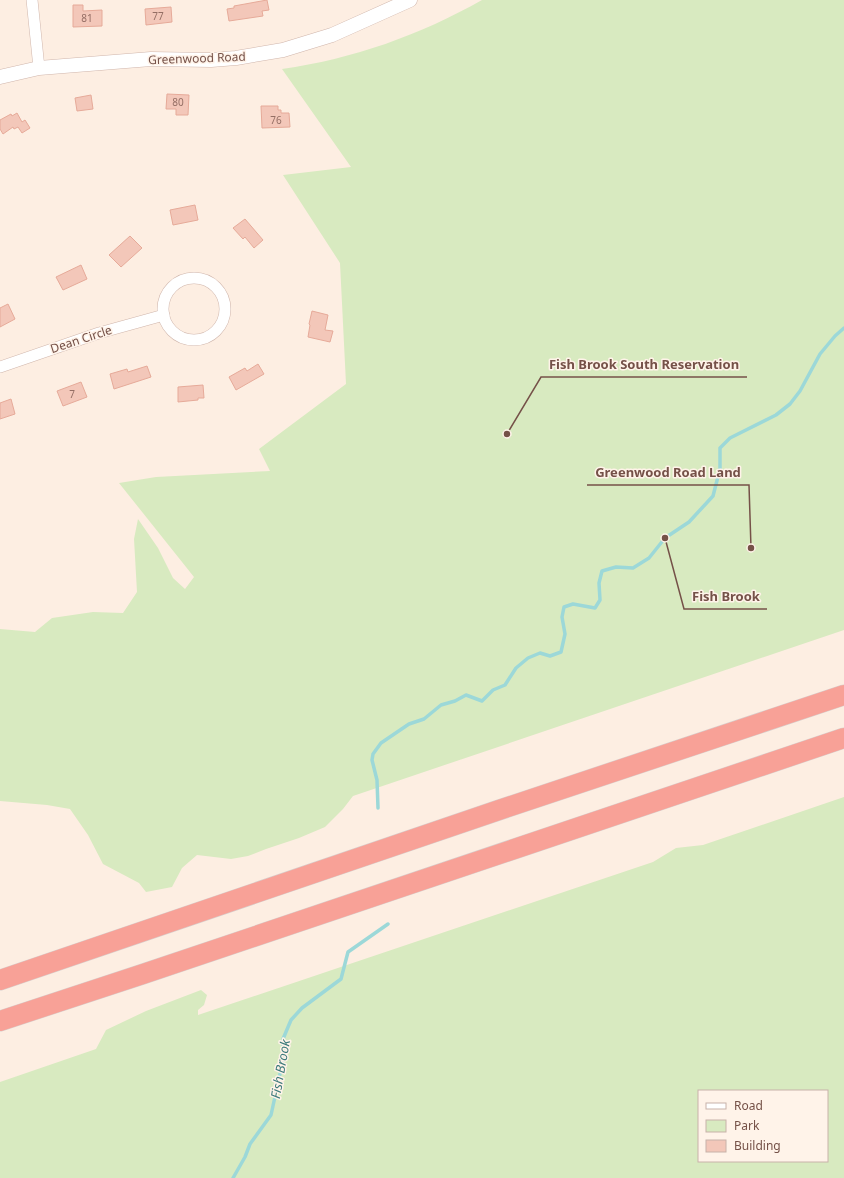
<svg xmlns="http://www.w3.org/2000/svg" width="844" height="1178" font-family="'Noto Sans',sans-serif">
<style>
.green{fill:#d8eac0;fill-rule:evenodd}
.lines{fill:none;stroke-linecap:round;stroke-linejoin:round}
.stream{stroke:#9cd8d8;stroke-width:3.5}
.building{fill:#f3c7b9;stroke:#e6aa99}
.minor-casing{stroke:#d0b6ac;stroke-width:12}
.tertiary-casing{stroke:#d0b6ac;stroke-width:15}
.motorway-casing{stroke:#d8cecc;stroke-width:21}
.minor{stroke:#fff;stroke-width:11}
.tertiary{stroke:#fff;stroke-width:14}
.motorway{stroke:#f8a197;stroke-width:20}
.labels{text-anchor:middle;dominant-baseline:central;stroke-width:3;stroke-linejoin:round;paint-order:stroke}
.number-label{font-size:10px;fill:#946e64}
.street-label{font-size:12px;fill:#755148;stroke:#fff3e9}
.water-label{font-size:13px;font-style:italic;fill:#3c7a7b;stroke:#fff3e9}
.leader{fill:none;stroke:#755148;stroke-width:1.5}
.callout-dot{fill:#755148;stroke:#fff3e9;stroke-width:1.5}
.callout-label{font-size:13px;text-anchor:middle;font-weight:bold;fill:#755148;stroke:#fff3e9;stroke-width:3;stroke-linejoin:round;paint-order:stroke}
</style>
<rect width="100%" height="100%" fill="#fdeee2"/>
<!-- green -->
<g class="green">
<path d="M482,0H844V630L353,796L343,809L325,827L299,838L266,849L248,856L231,859L197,855L182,868L172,887L146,892L139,883L103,864L88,835L70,809L47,805L0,801V629L35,632L52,618L93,612L123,613L137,592L134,539L138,519L158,548L173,578L185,589L194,577L119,483L156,477L270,471L259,449L346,384L340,263L283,175L351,167L282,69C353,59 420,35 482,0Z"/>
<path d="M844,797V1178H0V1082L96,1049L106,1030L146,1011L201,990L207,995L204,1005L198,1010V1015L653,862L676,848L703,845ZM699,1091H827V1161H699Z"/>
</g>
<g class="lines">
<!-- stream -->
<g class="stream">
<polyline points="378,808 377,780 372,760 373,754 381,743 409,724 424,719 441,705 455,701 466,695 482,701 493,690 505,685 516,668 528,658 540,653 550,656 561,652 565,634 562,617 564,607 573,604 595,608 600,600 599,583 602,571 616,567 633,568 649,558 665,538 689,522 713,496 720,469 720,448 730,438 776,415 790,404 800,391 820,354 835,336 844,328"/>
<polyline points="233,1178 245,1157 250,1144 271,1115 283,1060 283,1039 291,1020 302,1008 341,979 348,952 388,924"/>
</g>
</g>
<!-- building -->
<g class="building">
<polygon points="267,0 269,10 262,11 263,16 229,21 227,9 234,8 234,6"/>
<polygon points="73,5 83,5 83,11 102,10 102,26 73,27"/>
<polygon points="171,7 172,22 146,25 145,9"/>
<polygon points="167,94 189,95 188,115 176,115 176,109 166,109"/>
<polygon points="91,95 93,109 77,111 75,98"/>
<polygon points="261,106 278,106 278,110 281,110 281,113 289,113 290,127 262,128"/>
<polygon points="17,113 22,122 25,120 30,128 22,133 18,127 14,129 13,127 3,134 0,129 0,120 11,114 12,116"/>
<polygon points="195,205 198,220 173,225 170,210"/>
<polygon points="245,219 263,240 254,248 245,237 243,239 233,228"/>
<polygon points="130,236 142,248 121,267 109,255"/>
<polygon points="81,265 87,279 63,290 56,277"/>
<polygon points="8,304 15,319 0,327 0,308"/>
<polygon points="312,311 328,315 325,330 333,331 330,342 308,337 310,325 309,324"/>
<polygon points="258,364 264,374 236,390 229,377 245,368 247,371"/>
<polygon points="147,366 151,377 114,389 110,374 127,369 128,372"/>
<polygon points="81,382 87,397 63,406 57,391"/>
<polygon points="203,385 204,398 198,398 198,400 178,402 178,387"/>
<polygon points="11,399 15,414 0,419 0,403"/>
</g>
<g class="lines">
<defs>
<g id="minor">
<polyline points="32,0 39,68"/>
<circle cx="194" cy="309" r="31"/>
<polyline points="0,367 99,333 164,315"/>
</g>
<polyline id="tertiary" points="0,77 39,68 151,59 211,60 236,58 283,50 332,35 410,0"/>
<g id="motorway">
<polyline points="0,980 499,810 844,695"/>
<polyline points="0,1021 143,974 844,738"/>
</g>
</defs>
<!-- minor casing -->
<use href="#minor" class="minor-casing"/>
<!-- tertiary casing -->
<use href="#tertiary" class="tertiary-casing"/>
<!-- motorway casing -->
<use href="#motorway" class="motorway-casing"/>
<!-- minor -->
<use href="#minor" class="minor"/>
<!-- tertiary -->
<use href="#tertiary" class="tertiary"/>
<!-- motorway -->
<use href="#motorway" class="motorway"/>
</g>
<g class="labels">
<!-- number labels -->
<g class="number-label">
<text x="158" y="16">77</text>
<text x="87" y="18">81</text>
<text x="178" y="102">80</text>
<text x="276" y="120">76</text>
<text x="72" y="394">7</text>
</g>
<!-- street labels -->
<g class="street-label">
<text transform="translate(197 58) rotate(-2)">Greenwood Road</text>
<text transform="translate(81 339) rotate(-18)">Dean Circle</text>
</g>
<!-- water labels -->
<g class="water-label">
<text transform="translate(280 1069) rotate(-80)">Fish Brook</text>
</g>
</g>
<!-- callouts -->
<path class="leader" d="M507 434L541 377H747M751 548L749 485H587M665 538L684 609H767"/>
<g class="callout-dot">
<circle cx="507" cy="434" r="4"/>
<circle cx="751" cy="548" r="4"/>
<circle cx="665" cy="538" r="4"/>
</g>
<g class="callout-label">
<text x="644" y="369">Fish Brook South Reservation</text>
<text x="668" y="477">Greenwood Road Land</text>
<text x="726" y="601">Fish Brook</text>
</g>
<!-- legend -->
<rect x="698" y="1090" width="130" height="72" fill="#fff3e9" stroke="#c8b2a9"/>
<rect x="706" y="1103" width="20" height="6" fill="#ffffff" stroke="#c8b2a9"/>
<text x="734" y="1110" font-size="12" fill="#755148">Road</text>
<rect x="706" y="1120" width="20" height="12" fill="#d8eac0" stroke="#c8b2a9"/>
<text x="734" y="1130" font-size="12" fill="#755148">Park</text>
<rect x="706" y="1140" width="20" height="12" fill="#f3c7b9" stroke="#c8b2a9"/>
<text x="734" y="1150" font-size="12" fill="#755148">Building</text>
</svg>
